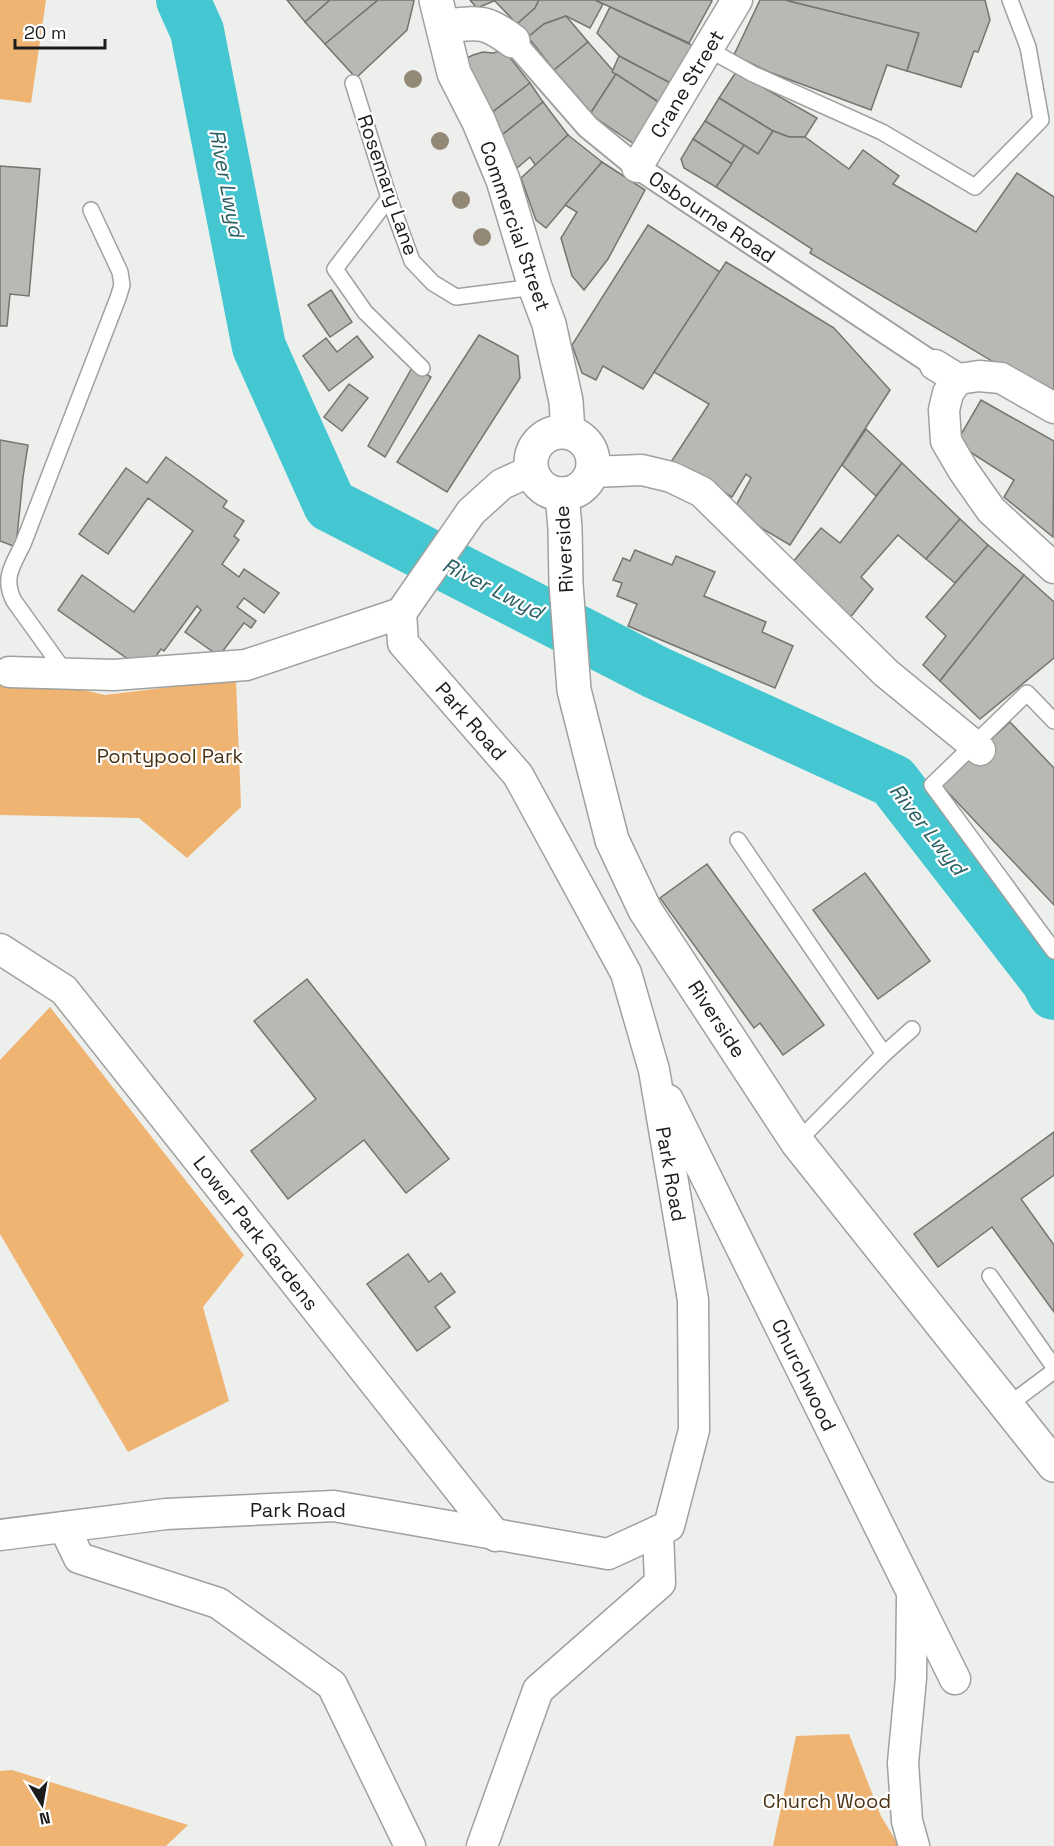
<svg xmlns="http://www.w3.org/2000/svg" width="1054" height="1846" font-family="'Space Grotesk',sans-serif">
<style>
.green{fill:#efb472}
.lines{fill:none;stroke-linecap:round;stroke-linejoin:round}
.river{stroke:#45c7d2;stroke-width:54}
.building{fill:#b8b8b4;stroke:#747471;stroke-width:1.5}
.service-casing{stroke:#9fa19e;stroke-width:18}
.pedestrian-casing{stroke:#9fa19e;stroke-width:26}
.minor-casing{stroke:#9fa19e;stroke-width:33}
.tertiary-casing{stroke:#9fa19e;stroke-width:36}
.service{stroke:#fff;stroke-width:15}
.pedestrian{stroke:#fff;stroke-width:22}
.minor{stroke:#fff;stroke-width:30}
.tertiary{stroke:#fff;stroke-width:33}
.tree{fill:#948876}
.labels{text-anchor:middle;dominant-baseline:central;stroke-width:4.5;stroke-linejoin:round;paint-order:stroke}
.street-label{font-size:20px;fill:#1b1c1b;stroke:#fff}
.park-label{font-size:20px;fill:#4c3315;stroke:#fff}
.water-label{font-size:21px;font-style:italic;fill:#2a5f64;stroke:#fff}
</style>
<rect width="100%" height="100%" fill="#edefec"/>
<!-- green -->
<g class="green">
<polygon points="0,0 46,0 31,103 0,99"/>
<polygon points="0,670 105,695 236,679 241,807 187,858 139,818 0,815"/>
<polygon points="50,1007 244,1255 203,1307 229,1401 128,1452 0,1234 0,1060"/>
<polygon points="849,1734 881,1816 899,1846 773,1846 796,1736"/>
<polygon points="12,1770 188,1825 166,1846 0,1846 0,1771"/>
</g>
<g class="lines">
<!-- river -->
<polyline class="river" points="183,0 197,31 259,347 330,505 655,672 893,781 1048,981 1054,993"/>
</g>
<!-- building -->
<g class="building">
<polygon points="287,0 330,0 305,22"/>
<polygon points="330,0 378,0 325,44 305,22"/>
<polygon points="378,0 413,0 414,1 407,30 356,78 325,44"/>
<polygon points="470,0 494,0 494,1 477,8"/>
<polygon points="494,0 539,0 535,8 517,24"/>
<polygon points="539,0 595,0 603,4 590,28 566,16 544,24 528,37 517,24 535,8"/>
<polygon points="595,0 710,0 712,1 689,43"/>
<polygon points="760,0 785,0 919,33 907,71 887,65 871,110 769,72 734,55"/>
<polygon points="785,0 985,0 990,20 978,52 974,51 961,87 907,71 919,33"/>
<polygon points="610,7 698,48 676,86 619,56 597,33"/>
<polygon points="566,16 588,42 554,70 528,37 544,24"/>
<polygon points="588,42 616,74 590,114 554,70"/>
<polygon points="504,50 530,83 485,118 464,66 467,58 473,55 483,52 493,53"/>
<polygon points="619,56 676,86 663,105 612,72"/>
<polygon points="736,72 817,118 805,137 789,137 773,131 719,98"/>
<polygon points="616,74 663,105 637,146 590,114"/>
<polygon points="530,83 543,102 502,135 485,118"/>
<polygon points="719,98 773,131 758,154 705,121"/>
<polygon points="543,102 568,135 536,166 530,157 517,168 502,135"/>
<polygon points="705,121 744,145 732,164 693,139"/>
<polygon points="773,131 789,137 805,137 849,169 863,150 899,176 893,184 976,232 1017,173 1054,197 1054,391 1036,382 1034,386 810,253 812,249 716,187 744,145 758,154"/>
<polygon points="568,135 602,162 546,228 536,220 521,178"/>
<polygon points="693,139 732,164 716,187 684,168 681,159"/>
<polygon points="602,162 645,190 608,259 584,290 572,276 561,238 577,212 565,205"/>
<polygon points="0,166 40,169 29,296 10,294 7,326 0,326"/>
<polygon points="648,225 720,272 643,389 603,366 596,380 582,373 572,345"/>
<polygon points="726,262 834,328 890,390 790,545 733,511 751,478 746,474 732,497 671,462 709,404 654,372"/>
<polygon points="331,290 352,322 330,337 308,305"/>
<polygon points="479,335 518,356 520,378 447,492 397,462"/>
<polygon points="357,336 373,357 329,391 303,356 326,338 337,352"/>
<polygon points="413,366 431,377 385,457 368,446"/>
<polygon points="349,384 368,398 342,431 324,417"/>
<polygon points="981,400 1054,441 1053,537 1004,497 1014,480 956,443"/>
<polygon points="866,429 902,463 876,496 842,465"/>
<polygon points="0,440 28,445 23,477 16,547 0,541"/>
<polygon points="166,457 227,501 223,507 244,521 234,536 239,540 222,564 239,577 244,569 279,593 264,613 244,598 237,607 256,621 251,628 244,623 219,656 185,632 201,610 197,606 164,651 161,649 145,671 58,610 82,575 134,612 193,531 148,498 108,554 79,534 126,468 147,483"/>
<polygon points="902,463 960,519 926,559 898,535 861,577 873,589 845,624 788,568 821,528 840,543"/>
<polygon points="960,519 988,545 955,583 926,559"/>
<polygon points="988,545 1024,575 940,681 923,665 946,636 926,617"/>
<polygon points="635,550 672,565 676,556 715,572 704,596 766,622 762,632 793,646 775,688 628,626 637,604 617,596 622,583 613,580 623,558 630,561"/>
<polygon points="1024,575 1054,602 1054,658 980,719 940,681"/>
<polygon points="1010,722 1054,768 1054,905 941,785"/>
<polygon points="707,864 824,1025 783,1055 760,1023 754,1028 660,898"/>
<polygon points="865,873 930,961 878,999 813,910"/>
<polygon points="307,979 449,1159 406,1193 364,1140 288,1199 251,1151 316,1099 254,1021"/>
<polygon points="1054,1132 1054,1175 1021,1199 1054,1245 1054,1312 992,1227 938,1267 914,1234"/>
<polygon points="408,1254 429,1282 441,1273 455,1292 435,1307 450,1327 417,1351 367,1284"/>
</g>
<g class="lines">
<defs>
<g id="service">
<polyline points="708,49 753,74 882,132 975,187 1041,120 1028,47 1010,0"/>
<polyline points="353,83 389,198 412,261 433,283 456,297 535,287"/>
<polyline points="389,198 335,269 365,312 422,368"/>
<path d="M65,672L14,601C2,578 13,565 23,544L118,298L122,285L120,272L91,210"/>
<polyline points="1054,721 1027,693 932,785 1054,951"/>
<polyline points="738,840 884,1054"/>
<polyline points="797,1142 884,1054 912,1029"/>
<polyline points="990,1276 1054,1367"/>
<polyline points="1007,1406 1054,1371"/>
</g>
<polyline id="pedestrian" points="513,41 588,127 637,167 935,365"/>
<g id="minor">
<polyline points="637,167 737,0"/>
<polyline points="935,365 958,379 979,376 1001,378 1054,408"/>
<polyline points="958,379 948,393 944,410 946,441 963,470 991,510 1054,568"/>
<polyline points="592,472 642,470 671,477 702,492 886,673 980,750"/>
<polyline points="401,613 471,512 502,484 531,471"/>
<polyline points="9,672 114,675 246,665 401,613"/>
<polyline points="0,949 64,990 496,1536"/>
<polyline points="668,1100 955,1679"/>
<polyline points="64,1527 79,1558 218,1603 332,1685 410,1846"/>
<polyline points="0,1535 166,1514 334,1506 608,1554 669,1526 694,1430 693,1300 654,1070 626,973 518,775 403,643 401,613"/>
<polyline points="912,1599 911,1678 903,1763 907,1821 914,1846"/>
<polyline points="482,1846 538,1690 660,1583 658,1531"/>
</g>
<g id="tertiary">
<polyline points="436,0 454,73 479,122 503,180 535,287 549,324 566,401 568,432"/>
<path d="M444,26C479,23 483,19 513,41"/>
<circle cx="562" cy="463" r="31"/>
<polyline points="562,494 565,528 566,584 574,690 612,840 645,910 797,1142 1054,1465"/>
</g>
</defs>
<!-- service casing -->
<use href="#service" class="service-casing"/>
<!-- pedestrian casing -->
<use href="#pedestrian" class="pedestrian-casing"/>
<!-- minor casing -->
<use href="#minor" class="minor-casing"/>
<!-- tertiary casing -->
<use href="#tertiary" class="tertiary-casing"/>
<!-- service -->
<use href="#service" class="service"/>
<!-- pedestrian -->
<use href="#pedestrian" class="pedestrian"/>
<!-- minor -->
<use href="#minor" class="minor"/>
<!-- tertiary -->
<use href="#tertiary" class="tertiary"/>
</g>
<!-- trees -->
<g class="tree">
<circle cx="413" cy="79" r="9"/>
<circle cx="440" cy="141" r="9"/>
<circle cx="461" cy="200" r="9"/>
<circle cx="482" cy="237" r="9"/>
</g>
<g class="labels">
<!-- street labels -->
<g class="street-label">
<text transform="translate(687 84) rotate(-59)">Crane Street</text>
<text transform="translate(388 185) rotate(71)">Rosemary Lane</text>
<text transform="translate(712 217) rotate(34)">Osbourne Road</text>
<text transform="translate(515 226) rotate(71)">Commercial Street</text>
<text transform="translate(564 549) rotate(-93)">Riverside</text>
<text transform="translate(471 721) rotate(49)">Park Road</text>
<text transform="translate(717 1019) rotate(57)">Riverside</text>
<text transform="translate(671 1174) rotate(80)">Park Road</text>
<text transform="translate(256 1233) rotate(52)">Lower Park Gardens</text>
<text transform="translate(804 1375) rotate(64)">Churchwood</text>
<text x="298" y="1510">Park Road</text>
</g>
<!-- park labels -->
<g class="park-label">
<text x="170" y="756">Pontypool Park</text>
<text x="827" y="1801">Church Wood</text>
</g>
<!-- water labels -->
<g class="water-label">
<text transform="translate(227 183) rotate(79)">River Lwyd</text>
<text transform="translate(493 588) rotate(27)">River Lwyd</text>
<text transform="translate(928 829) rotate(52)">River Lwyd</text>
</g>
</g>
<!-- north arrow -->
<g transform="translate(42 1804) rotate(169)" stroke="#ffffff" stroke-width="4.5" paint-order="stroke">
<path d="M0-4.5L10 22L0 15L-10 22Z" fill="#1b1c1b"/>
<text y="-9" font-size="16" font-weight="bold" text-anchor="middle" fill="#1b1c1b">N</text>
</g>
<!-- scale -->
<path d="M15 39v9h90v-9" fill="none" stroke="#1b1c1b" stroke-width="3"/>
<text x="24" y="39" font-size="18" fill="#1b1c1b" stroke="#ffffff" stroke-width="4.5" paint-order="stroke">20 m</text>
</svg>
